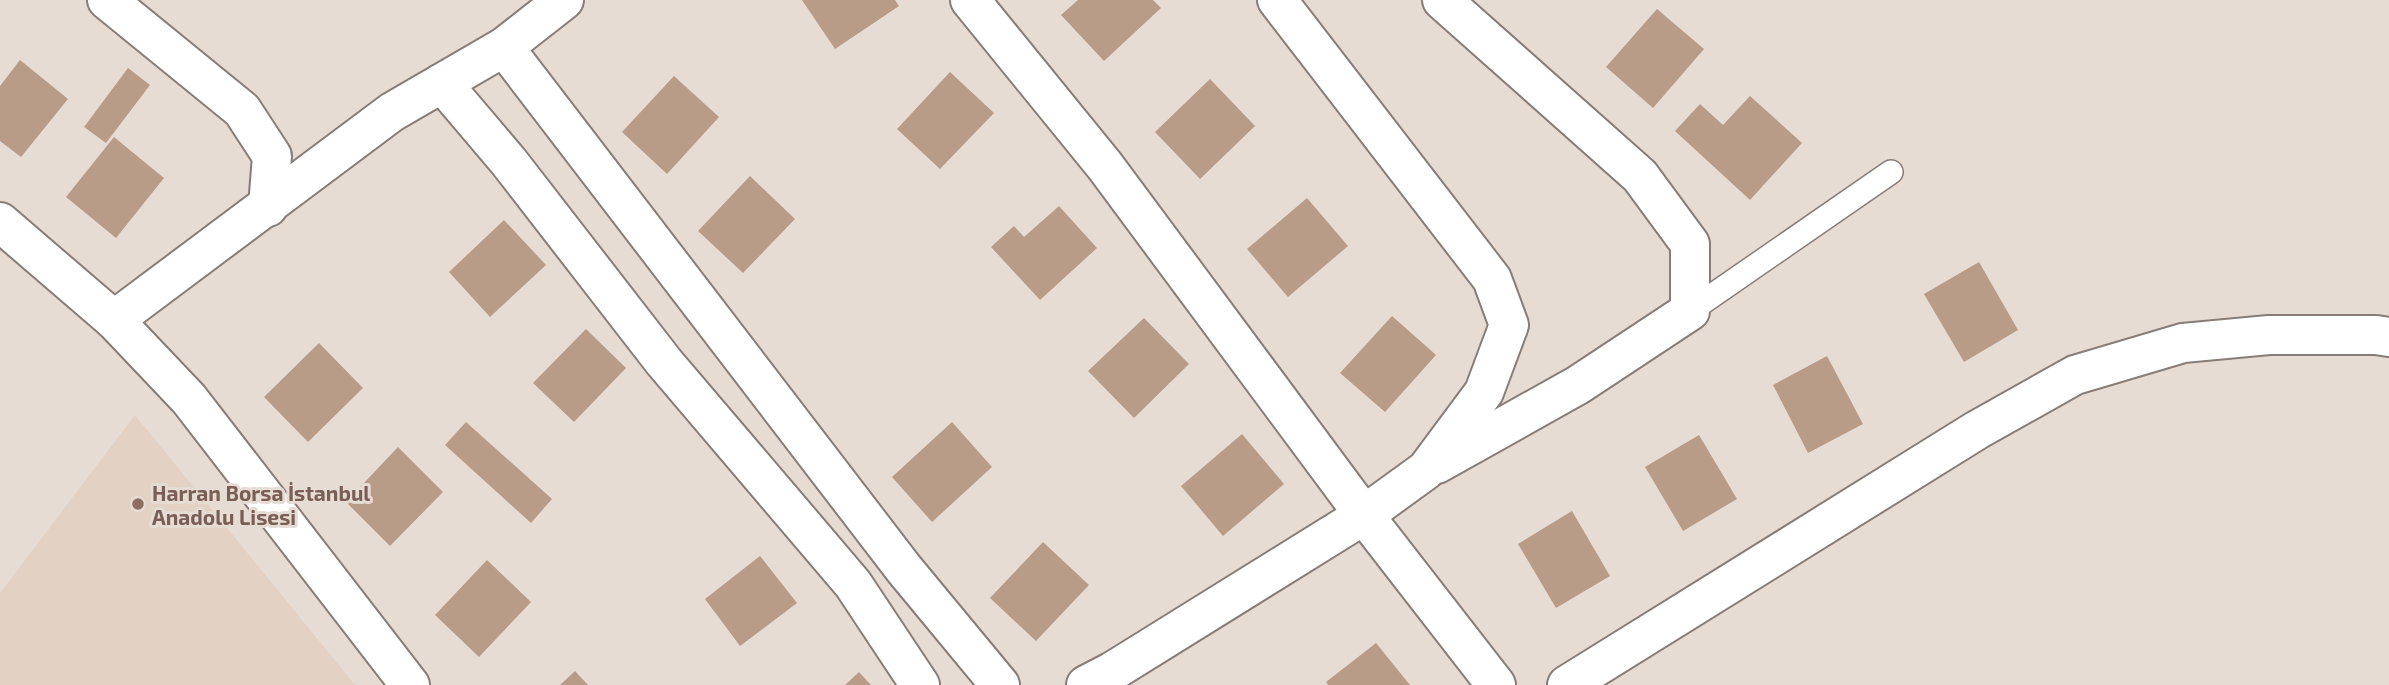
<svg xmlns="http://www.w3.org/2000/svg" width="2389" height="685" font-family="'Exo 2',sans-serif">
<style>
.built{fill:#e3d1c4}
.building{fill:#b89c88}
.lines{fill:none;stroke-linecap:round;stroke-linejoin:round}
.lane-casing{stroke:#877d76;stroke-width:26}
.street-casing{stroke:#877d76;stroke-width:42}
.lane{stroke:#fff;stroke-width:23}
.street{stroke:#fff;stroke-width:38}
.education-dot{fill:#8d6e63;stroke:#e7dcd4;stroke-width:2.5}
.labels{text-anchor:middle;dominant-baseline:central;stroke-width:6;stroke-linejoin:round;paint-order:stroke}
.education-label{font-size:21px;font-weight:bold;fill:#785e54;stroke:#e7dcd4;text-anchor:start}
</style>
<rect width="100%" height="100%" fill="#e7dcd4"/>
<!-- built -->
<polygon class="built" points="135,415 355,685 0,685 0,593"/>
<!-- building -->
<g class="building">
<polygon points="802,0 895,0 899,6 835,49"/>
<polygon points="1078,0 1153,0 1161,8 1104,61 1061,15"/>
<polygon points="1657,9 1704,49 1653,108 1606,67"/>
<polygon points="20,60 68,99 21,157 0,141 0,86"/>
<polygon points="128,68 150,85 106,143 84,127"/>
<polygon points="950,72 994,113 940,169 897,129"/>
<polygon points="674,76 719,117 667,174 622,132"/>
<polygon points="1210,79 1255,126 1200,179 1155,132"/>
<polygon points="1750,96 1802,143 1750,200 1675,131 1700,104 1723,125"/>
<polygon points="114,137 164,178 116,238 66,197"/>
<polygon points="750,176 795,219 743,273 698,231"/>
<polygon points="1307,198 1348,246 1288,297 1247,249"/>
<polygon points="1059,206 1097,248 1040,300 991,247 1014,226 1024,237"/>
<polygon points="504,220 546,265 490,317 449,272"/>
<polygon points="1979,262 2018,330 1964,362 1924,294"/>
<polygon points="1392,316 1436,355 1385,412 1340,373"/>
<polygon points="1144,318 1189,364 1134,418 1088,371"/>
<polygon points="586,329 626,368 574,422 533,383"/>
<polygon points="319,343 363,388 308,442 264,397"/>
<polygon points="1827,356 1863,424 1808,453 1773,385"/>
<polygon points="466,422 552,499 531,523 445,445"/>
<polygon points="952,422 992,467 932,522 892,477"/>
<polygon points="1242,434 1284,484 1223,536 1181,486"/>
<polygon points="1699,435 1737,499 1683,531 1645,467"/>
<polygon points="398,447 443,492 390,546 346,502"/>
<polygon points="1572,511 1610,576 1556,608 1518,544"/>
<polygon points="1043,542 1089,585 1036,641 990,598"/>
<polygon points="760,556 797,603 740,646 705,599"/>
<polygon points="487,560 531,602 479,657 435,615"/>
<polygon points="1376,643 1410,685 1328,685 1326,682"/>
<polygon points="575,671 588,685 560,685"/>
<polygon points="859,672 871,685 845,685"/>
</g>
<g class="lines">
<defs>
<polyline id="lane" points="1690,311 1891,172"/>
<g id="street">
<polyline points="107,0 242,110 272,156 268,207"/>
<polyline points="970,0 1105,166 1364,515 1496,685"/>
<polyline points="504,47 904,569 1000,685"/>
<polyline points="442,83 504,47 564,0"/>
<polyline points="0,222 114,320 189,399 410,685"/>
<polyline points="114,320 392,112 442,83 509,162 664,362 853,584 920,685"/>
<polyline points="1437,464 1578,385 1690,311 1690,244 1640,176 1442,0"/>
<polyline points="1086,685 1113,671 1364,515 1426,470 1484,392 1509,325 1492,279 1277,0"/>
<polyline points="1567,685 1977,430 2075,375 2183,343 2269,335 2376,335 2389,337"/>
</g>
</defs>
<!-- lane casing -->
<use href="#lane" class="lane-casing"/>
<!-- street casing -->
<use href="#street" class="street-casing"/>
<!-- lane -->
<use href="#lane" class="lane"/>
<!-- street -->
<use href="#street" class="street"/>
</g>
<!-- markers -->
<circle class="education-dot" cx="138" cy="504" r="7"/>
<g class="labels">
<!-- education labels -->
<g class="education-label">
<text x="152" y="492">Harran Borsa İstanbul<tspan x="152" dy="24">Anadolu Lisesi</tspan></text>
</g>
</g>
</svg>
